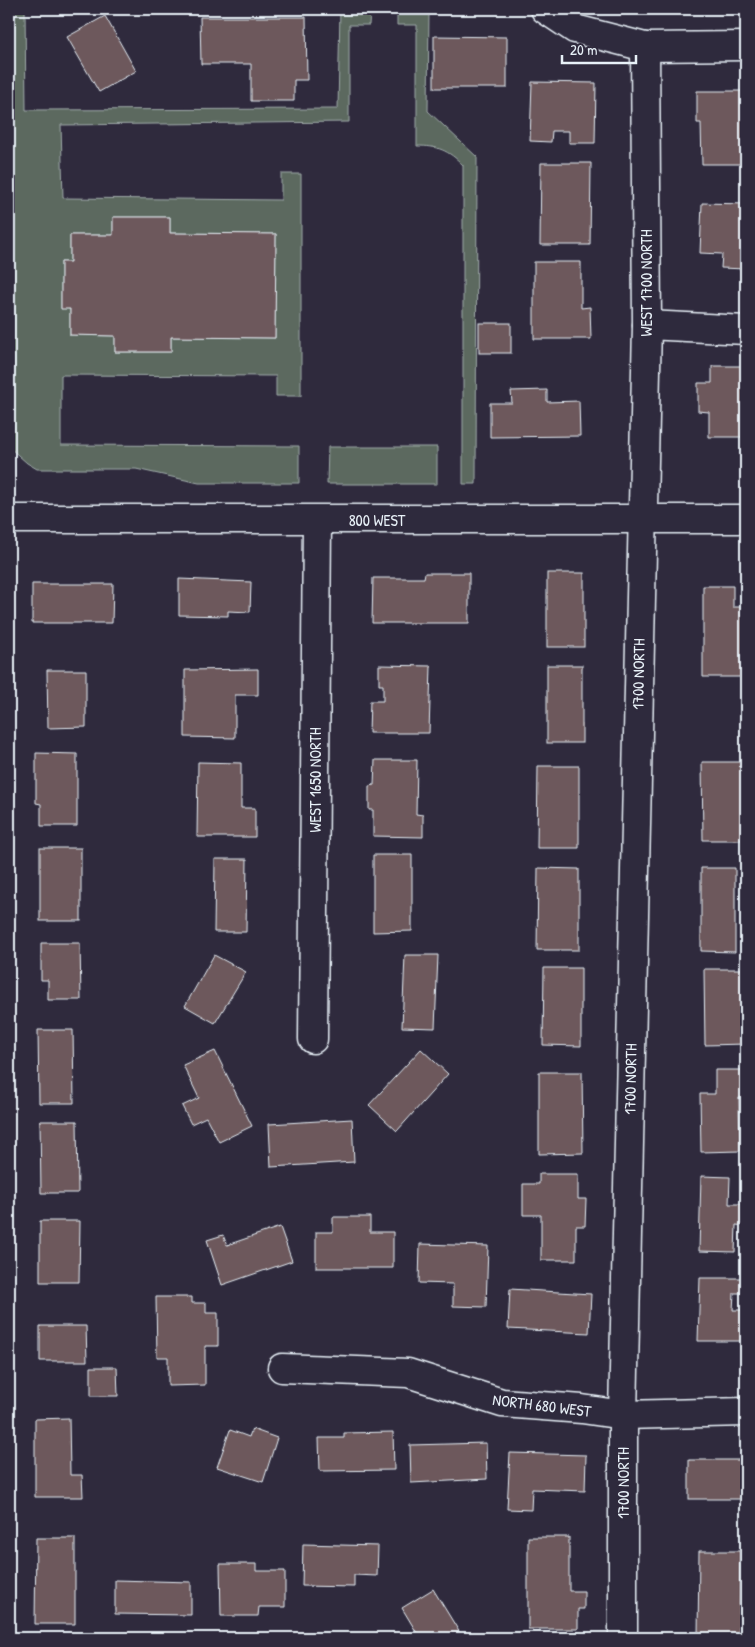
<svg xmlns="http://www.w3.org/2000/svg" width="755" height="1647" font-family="'Patrick Hand',sans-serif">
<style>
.green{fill:#5b695f;stroke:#a2adac;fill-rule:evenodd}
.building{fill:#6d585b;stroke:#e8f1f8}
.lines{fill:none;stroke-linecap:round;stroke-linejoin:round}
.minor-casing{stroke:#e8f1f8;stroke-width:31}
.tertiary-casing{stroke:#e8f1f8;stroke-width:31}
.minor{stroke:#2f2a3d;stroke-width:28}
.tertiary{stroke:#2f2a3d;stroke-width:28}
.labels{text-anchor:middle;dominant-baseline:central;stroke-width:4.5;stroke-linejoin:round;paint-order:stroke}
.street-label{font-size:16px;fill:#e8f1f8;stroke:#2f2a3d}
</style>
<rect width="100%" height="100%" fill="#2f2a3d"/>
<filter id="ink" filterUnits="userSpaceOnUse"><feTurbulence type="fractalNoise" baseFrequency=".02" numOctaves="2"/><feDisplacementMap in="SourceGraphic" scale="10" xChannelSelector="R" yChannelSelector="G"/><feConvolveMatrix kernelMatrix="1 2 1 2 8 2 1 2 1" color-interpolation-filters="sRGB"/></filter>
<g filter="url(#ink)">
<!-- green -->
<g class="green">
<path d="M12,9H25L26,110L338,109L340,9H370L369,25H349V122L61,125L63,198L281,200V174H301V396H276V376L61,375V445L299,446V483H199L136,469H37L27,463L10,448ZM113,217H170V233L276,234L275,338L171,337V352H115V336L70,335V309L61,308V262H70V235H113Z"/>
<path d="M397,9H429L428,111L477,157L476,484H463V165C448,150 438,146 417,146V25H397Z"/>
<polygon points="328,447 437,447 437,484 327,484"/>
</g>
<!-- building -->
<g class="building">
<polygon points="105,16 136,71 99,92 67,37"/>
<polygon points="200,17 306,17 307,80 294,80 294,101 251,101 251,64 201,64"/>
<polygon points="434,36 507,37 507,88 434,88"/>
<polygon points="532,82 596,83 595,143 569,143 569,131 552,131 551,142 530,141"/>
<polygon points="697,91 746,91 746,164 702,164 701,123 697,123"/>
<polygon points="541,163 591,163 590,245 540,245"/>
<polygon points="702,203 746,204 746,269 721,268 722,254 700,253"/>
<polygon points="113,217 170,217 170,233 276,234 275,338 171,337 171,352 115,352 115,336 70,335 70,309 61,309 61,262 70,262 70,235 113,235"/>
<polygon points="534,262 581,262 581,308 590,307 591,339 534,339"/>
<rect x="479" y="323" width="32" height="30"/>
<polygon points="712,366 746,366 746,437 709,437 709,412 698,411 698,383 712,383"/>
<polygon points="547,390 547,402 579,401 580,436 490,437 490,403 512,403 511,391"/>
<polygon points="425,573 469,573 469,623 372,623 373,578 424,578"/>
<rect x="547" y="573" width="37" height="74"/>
<polygon points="179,579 251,582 250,612 228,611 228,616 179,615"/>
<polygon points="32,584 113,584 112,623 32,623"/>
<polygon points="703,586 733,586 733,607 746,607 746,631 744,631 744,677 703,677"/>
<polygon points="379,665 431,666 429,733 369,733 370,701 383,701 383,685 379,685"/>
<rect x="547" y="665" width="35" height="78"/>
<polygon points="258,669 258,695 235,695 235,738 185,737 185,670"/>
<polygon points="47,670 86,670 86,727 48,728"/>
<polygon points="36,753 77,754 77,826 41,826 41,804 36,803"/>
<polygon points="375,760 417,760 416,814 423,815 423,837 373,836 373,810 369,810 369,786 374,785"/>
<polygon points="198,762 241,763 241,808 255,808 255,837 197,837"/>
<polygon points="702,762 744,762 746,840 703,840"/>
<polygon points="538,766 579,766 579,848 537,848"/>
<rect x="40" y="848" width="41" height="73"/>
<polygon points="373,855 412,855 412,931 373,932"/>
<polygon points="215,859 247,859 246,932 214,932"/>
<polygon points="538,868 579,869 579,950 537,950"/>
<polygon points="701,868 735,868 735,952 701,951"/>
<polygon points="41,943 80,943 81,1000 48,1000 48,980 41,980"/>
<polygon points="214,955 246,972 215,1023 185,1006"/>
<polygon points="405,955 438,955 435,1028 402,1027"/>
<polygon points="544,968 581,968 581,1046 543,1045"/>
<polygon points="704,969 746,969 746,1044 705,1045"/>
<polygon points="38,1030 73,1030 74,1103 39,1103"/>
<polygon points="421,1049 448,1074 397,1131 369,1105"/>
<polygon points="215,1051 252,1126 219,1142 206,1117 191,1124 182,1106 199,1098 183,1065"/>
<polygon points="715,1070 746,1070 746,1098 739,1098 740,1151 701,1152 700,1094 715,1094"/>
<polygon points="539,1072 582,1072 583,1153 539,1154"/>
<polygon points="352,1119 354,1162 271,1167 269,1124"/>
<polygon points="40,1121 77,1121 78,1193 41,1193"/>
<polygon points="539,1174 578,1174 578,1199 586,1199 585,1226 576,1226 576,1260 541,1260 541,1215 523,1215 523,1184 539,1184"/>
<polygon points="701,1176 730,1177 729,1204 746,1204 746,1226 736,1225 735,1252 699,1251"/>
<polygon points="333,1217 370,1217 370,1232 393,1232 393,1268 316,1268 316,1232 333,1232"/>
<polygon points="40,1221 80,1221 79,1282 40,1282"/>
<polygon points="280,1227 292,1261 222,1285 207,1240 223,1235 227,1245"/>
<polygon points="420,1244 488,1246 486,1307 453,1306 453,1284 419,1283"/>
<polygon points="700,1278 746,1278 746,1293 734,1293 733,1310 746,1310 746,1341 698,1341"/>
<polygon points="510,1289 591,1294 589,1333 508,1329"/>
<polygon points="156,1297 192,1297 192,1303 206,1303 206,1313 218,1313 218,1346 205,1346 205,1385 168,1386 168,1357 157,1357"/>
<polygon points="40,1326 86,1326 87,1361 40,1361"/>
<polygon points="91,1367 117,1367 118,1396 91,1396"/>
<polygon points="69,1418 70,1475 82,1475 83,1497 35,1497 35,1419"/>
<polygon points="252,1429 277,1438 263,1482 217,1467 230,1430 249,1437"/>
<polygon points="393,1432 394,1470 320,1471 319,1438 344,1438 344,1433"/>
<polygon points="486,1443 487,1479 411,1483 410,1445"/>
<polygon points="510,1453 586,1455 585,1491 532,1489 531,1510 507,1509"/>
<rect x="689" y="1460" width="57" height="39"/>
<polygon points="528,1537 569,1537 569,1591 584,1591 584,1609 578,1609 578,1629 528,1629"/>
<polygon points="36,1538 75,1538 75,1624 35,1624"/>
<polygon points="303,1544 378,1546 377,1576 354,1575 354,1587 302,1586"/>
<polygon points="699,1551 740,1551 739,1638 698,1638"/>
<polygon points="220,1564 256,1564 256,1571 285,1571 285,1607 259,1607 258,1616 221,1616"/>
<polygon points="115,1580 191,1582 191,1615 115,1614"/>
<polygon points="433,1589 463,1638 420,1638 402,1608"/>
</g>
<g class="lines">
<defs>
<g id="minor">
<polyline points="545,9 575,29 645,47 746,46"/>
<polyline points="647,325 746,330"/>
<polyline points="313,1039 317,520"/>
<polyline points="282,1368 408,1373 502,1403 582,1409 623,1415 746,1412"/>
<polyline points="623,1638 623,1415 647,325 645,47"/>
</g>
<polyline id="tertiary" points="9,519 746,519"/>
</defs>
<!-- minor casing -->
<use href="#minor" class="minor-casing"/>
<!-- tertiary casing -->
<use href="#tertiary" class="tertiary-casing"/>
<!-- minor -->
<use href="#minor" class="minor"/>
<!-- tertiary -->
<use href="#tertiary" class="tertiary"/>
</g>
</g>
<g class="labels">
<!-- street labels -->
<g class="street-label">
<text transform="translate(646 283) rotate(-90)">WEST 1700 NORTH</text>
<text x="377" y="520">800 WEST</text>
<text transform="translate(638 674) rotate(-89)">1700 NORTH</text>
<text transform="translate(315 780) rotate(-90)">WEST 1650 NORTH</text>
<text transform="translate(630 1079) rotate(-89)">1700 NORTH</text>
<text transform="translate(542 1405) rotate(7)">NORTH 680 WEST</text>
<text transform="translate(623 1483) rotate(-90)">1700 NORTH</text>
</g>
</g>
<!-- margin -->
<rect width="755" height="1647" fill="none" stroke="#2f2a3d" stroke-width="30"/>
<rect x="15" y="15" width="725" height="1617" fill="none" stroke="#e8f1f8" stroke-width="2" filter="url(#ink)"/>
<!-- scale -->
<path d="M562 55v8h74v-8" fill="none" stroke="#e8f1f8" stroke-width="2.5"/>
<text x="570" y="55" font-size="15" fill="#e8f1f8" stroke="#2f2a3d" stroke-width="4" paint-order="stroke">20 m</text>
</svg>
